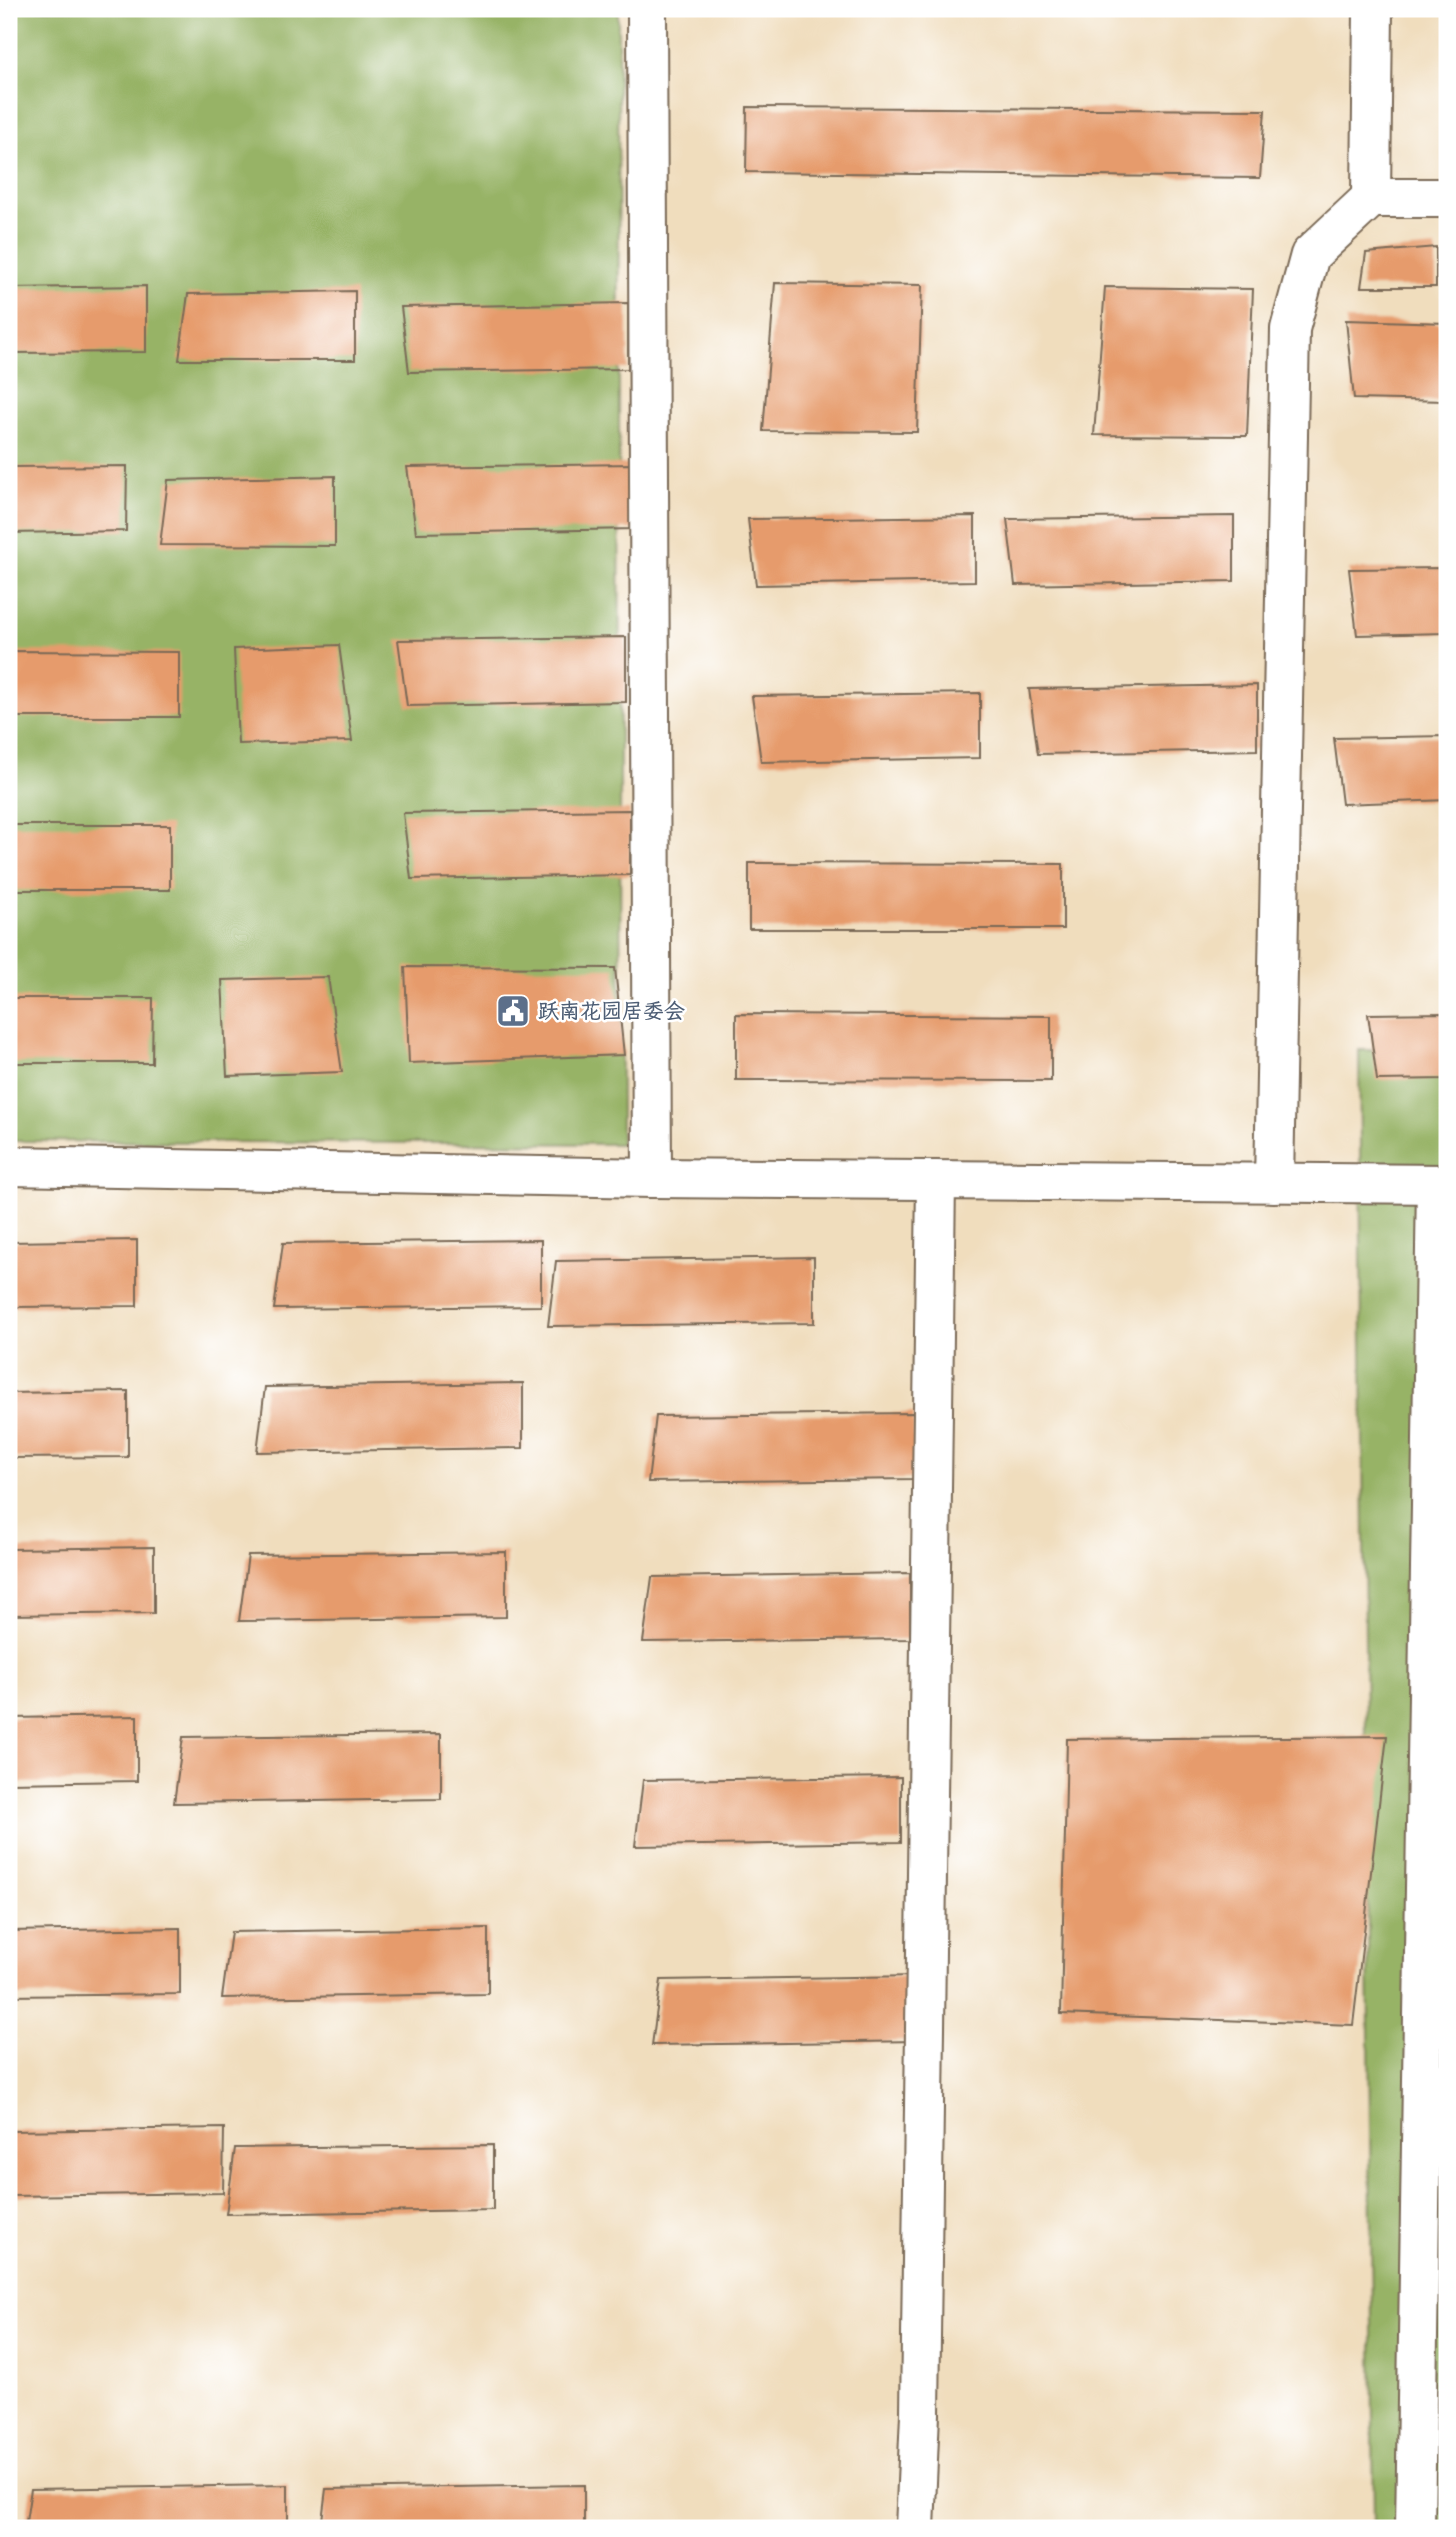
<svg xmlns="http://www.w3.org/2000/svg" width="1456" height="2537" font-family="'Shantell Sans','LXGW WenKai TC',sans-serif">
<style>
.forest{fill:#97b366;stroke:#696e42;stroke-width:2}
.building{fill:#e69b6c}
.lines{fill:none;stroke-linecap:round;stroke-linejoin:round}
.minor-casing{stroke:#7a6956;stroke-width:42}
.minor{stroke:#fff;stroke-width:38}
.labels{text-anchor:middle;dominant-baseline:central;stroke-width:5;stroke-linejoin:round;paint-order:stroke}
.service-label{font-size:21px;font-weight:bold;fill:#4e5e75;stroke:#fff;text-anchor:start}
</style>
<rect width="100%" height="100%" fill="#fff"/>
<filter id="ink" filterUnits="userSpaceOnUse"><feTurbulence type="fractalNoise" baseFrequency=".0143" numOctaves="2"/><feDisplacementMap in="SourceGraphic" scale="14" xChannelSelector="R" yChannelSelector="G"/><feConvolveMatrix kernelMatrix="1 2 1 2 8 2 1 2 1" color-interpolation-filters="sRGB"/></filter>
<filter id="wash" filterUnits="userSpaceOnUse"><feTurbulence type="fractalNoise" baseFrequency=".00686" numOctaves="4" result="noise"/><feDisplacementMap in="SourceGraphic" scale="28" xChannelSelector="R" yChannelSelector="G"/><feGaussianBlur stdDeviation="1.57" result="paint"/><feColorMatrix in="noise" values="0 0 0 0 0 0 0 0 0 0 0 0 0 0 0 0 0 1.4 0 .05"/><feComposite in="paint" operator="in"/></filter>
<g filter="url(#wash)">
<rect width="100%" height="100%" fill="#f0ddbd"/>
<!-- forest -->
<g class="forest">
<polygon points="9,9 618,9 621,1144 9,1141"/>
<polygon points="1359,1050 1447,1051 1447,2528 1374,2528"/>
</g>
<g id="blocks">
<!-- building -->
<g class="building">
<polygon points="747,107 1265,110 1260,178 746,172"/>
<polygon points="1436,247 1436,287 1361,287 1366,253"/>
<polygon points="775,283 922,285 917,432 763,431"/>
<polygon points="146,286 146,352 9,353 9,288"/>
<polygon points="1105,287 1253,289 1247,436 1094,435"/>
<polygon points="355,291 355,360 179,360 188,294"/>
<polygon points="628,303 628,369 409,372 401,307"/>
<polygon points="1346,320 1447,323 1447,401 1354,399"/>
<polygon points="635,464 635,529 416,533 407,467"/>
<polygon points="127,466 126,531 9,533 9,467"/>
<polygon points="335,476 335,546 160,545 168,480"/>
<polygon points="975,516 975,581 756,585 748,519"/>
<polygon points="1234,516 1234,581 1015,585 1007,519"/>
<polygon points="1447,568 1447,633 1357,635 1349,569"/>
<polygon points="626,637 626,702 407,706 398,640"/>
<polygon points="339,645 352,741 238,744 234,649"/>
<polygon points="9,651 179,652 179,717 9,717"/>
<polygon points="1257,685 1257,750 1038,754 1029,689"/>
<polygon points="980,693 980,758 761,762 752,696"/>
<polygon points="1447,736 1447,800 1342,804 1334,738"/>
<polygon points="630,810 630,875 411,879 403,813"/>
<rect x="9" y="825" width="161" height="65"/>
<polygon points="749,863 1063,864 1063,929 749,929"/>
<polygon points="405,967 615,968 624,1055 409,1063"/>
<polygon points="328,977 342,1072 227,1076 222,980"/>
<polygon points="9,998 153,998 152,1063 9,1063"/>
<polygon points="1447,1013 1447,1079 1377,1080 1368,1014"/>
<polygon points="736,1014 1051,1016 1051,1081 736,1080"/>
<polygon points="137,1240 137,1306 9,1307 9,1242"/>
<polygon points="541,1240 541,1306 274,1309 283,1243"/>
<polygon points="814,1257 814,1323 548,1326 556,1261"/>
<polygon points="523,1383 523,1448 257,1452 265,1387"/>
<polygon points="128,1391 128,1457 9,1458 9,1393"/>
<polygon points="914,1413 914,1479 648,1482 656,1416"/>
<polygon points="154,1547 154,1613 9,1615 9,1549"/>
<polygon points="506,1552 506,1617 239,1621 248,1555"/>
<polygon points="910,1573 910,1639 643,1642 652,1577"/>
<polygon points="137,1716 137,1781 9,1783 9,1718"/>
<polygon points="441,1734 441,1799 174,1803 183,1737"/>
<polygon points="1387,1736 1353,2025 1061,2014 1067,1739"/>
<polygon points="901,1777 901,1842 635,1846 643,1780"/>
<polygon points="180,1928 180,1994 9,1996 9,1931"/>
<polygon points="488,1928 488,1994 222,1998 231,1932"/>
<polygon points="919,1976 919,2041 652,2045 661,1980"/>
<polygon points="224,2128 223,2193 9,2196 9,2131"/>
<polygon points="493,2145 493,2210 226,2214 235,2148"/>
<polygon points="288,2485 288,2528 25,2528 31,2489"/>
<polygon points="584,2485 584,2528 321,2528 326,2489"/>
</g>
</g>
</g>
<g filter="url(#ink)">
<use href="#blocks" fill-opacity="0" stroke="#7a6956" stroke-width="2"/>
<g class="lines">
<defs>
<g id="minor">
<polyline points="647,9 652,1178"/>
<polyline points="1373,9 1371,198 1447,198"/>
<polyline points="9,1166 652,1178 1447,1184"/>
<polyline points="1274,1183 1290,329 1310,255 1371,198"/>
<polyline points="915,2528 920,2414 936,1180"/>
<polyline points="1415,2528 1436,1184"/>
</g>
</defs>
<!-- minor casing -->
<use href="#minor" class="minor-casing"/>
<!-- minor -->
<use href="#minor" class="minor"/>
</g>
</g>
<!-- icons -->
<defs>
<symbol id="civic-square" viewBox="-11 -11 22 22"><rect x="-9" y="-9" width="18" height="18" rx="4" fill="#5c6f8a" stroke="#fff"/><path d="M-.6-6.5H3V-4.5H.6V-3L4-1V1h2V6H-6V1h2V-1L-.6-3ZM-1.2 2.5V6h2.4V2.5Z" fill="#fff"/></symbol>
</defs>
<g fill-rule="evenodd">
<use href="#civic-square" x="494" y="992" width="38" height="38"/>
</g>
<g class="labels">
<!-- service labels -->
<g class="service-label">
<text x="538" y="1011">跃南花园居委会</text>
</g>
</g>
<!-- margin -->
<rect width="1456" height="2537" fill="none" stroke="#fff" stroke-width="35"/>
</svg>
